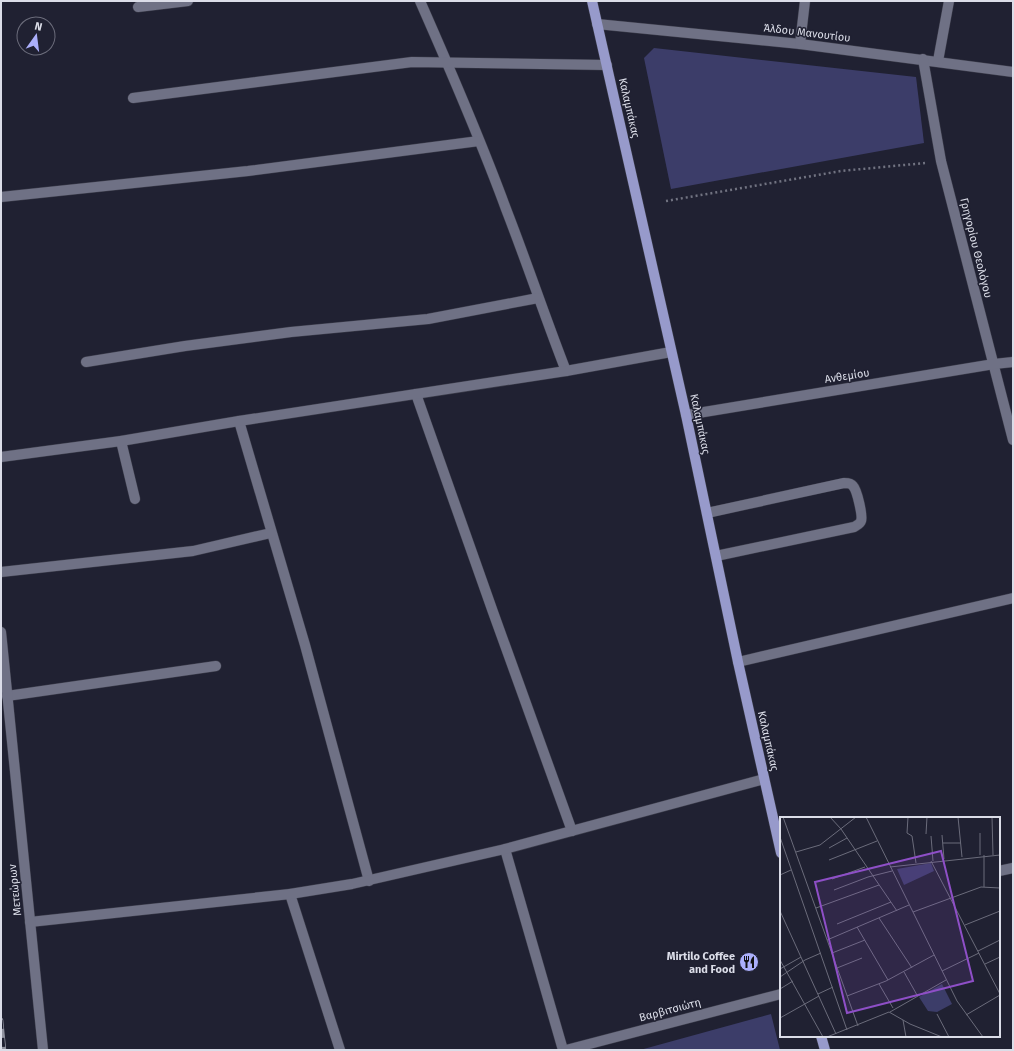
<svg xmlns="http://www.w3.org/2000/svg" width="1014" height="1051" font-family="'Fira Sans',sans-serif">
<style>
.green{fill:#3c3d69}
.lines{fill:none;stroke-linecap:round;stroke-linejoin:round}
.service-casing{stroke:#3c3d4b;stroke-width:11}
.minor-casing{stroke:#3c3d4b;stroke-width:11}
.tertiary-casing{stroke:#3c3d4b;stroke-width:11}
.primary-casing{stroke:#3c3d4b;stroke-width:11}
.path{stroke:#717381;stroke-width:2.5;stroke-dasharray:2 3;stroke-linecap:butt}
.service{stroke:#6f7185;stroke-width:10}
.minor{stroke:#6f7185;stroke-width:10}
.tertiary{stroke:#6f7185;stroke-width:10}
.primary{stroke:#979acb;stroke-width:10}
.rail-casing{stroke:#9193a0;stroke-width:4.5}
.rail{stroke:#202132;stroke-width:3;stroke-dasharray:9;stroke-linecap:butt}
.labels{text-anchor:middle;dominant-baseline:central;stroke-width:3;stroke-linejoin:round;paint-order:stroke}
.street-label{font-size:11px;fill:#dbdde8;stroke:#202132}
.poi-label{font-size:11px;font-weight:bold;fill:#dbdde8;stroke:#202132;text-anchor:end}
.inset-road{fill:none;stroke:#6b6c7b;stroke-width:1}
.view{fill:#8e4fc7;fill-opacity:0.15;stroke:#8e4fc7;stroke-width:2}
.inset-edge{fill:none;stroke:#dbdde8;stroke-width:2}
</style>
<rect width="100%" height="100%" fill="#202132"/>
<!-- green -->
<g class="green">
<polygon points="654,48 916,77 924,143 671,189 644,58"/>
<polygon points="771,1014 780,1050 640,1050"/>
</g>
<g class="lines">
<defs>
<g id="service">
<path d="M707,513L844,483C847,483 851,483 853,486C857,490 863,516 861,521C860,524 857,525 854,527L716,556"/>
<polyline points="738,662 1013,598"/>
</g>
<g id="minor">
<path d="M420,1C450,69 480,138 506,209C527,263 545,317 566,371"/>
<polyline points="138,7 188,1"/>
<polyline points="597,24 800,44 1013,72"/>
<polyline points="800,44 805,1"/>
<polyline points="923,59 941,161 1013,440"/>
<polyline points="938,61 949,1"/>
<polyline points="133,98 412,62 607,65"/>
<polyline points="1,197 248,171 479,141"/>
<polyline points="86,362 185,346 291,332 428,319 538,298"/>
<polyline points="416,394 493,612 572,831"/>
<polyline points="686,415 994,364 1013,362"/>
<polyline points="239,421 305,645 369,881"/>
<polyline points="121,441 135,499"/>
<polyline points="1,457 121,441 239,421 566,371 671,352"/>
<polyline points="1,572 193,551 271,533"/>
<polyline points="7,696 216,666"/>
<polyline points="505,849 563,1050"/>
<polyline points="999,871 1013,868"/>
<polyline points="290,894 340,1050"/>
<polyline points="30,922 290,894 352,884 505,849 764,779"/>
<polyline points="566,1050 781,994"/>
</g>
<polyline id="tertiary" points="1,632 43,1050"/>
<g id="primary">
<polyline points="592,1 686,415 738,662 781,853"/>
<polyline points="821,1036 825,1050"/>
</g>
</defs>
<!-- service casing -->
<use href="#service" class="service-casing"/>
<!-- minor casing -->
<use href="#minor" class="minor-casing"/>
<!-- tertiary casing -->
<use href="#tertiary" class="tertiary-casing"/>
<!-- primary casing -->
<use href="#primary" class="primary-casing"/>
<!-- path -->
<polyline class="path" points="666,201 841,171 925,163"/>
<!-- service -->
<use href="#service" class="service"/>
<!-- minor -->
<use href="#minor" class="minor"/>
<!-- tertiary -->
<use href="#tertiary" class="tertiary"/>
<!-- primary -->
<use href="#primary" class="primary"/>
<defs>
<polyline id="rail" points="1,1020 4,1050"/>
</defs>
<!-- rail casing -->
<use href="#rail" class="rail-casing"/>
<!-- rail -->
<use href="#rail" class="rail"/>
</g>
<!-- icons -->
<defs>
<symbol id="restaurant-disc" viewBox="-11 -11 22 22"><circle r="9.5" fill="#abaffb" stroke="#202132"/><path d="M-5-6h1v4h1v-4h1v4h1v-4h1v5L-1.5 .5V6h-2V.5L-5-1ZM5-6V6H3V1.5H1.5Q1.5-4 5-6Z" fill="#111"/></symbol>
</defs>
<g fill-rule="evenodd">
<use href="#restaurant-disc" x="738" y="951" width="22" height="22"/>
</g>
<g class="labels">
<!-- street labels -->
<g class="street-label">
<text transform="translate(807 33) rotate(7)">Άλδου Μανουτίου</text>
<text transform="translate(629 108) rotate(77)">Καλαμπάκας</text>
<text transform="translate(976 248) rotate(76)">Γρηγορίου Θεολόγου</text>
<text transform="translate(847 376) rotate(-9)">Ανθεμίου</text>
<text transform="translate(700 424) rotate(78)">Καλαμπάκας</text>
<text transform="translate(768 741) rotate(77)">Καλαμπάκας</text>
<text transform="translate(15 890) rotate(-96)">Μετεώρων</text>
<text transform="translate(670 1010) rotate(-15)">Βαρβιτσιώτη</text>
</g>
<!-- poi labels -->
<g class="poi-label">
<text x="735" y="956">Mirtilo Coffee<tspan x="735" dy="13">and Food</tspan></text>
</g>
</g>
<!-- overview -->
<g transform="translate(780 817)">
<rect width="220" height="220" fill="#202132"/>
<path d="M151,46L154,54L124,68L117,52ZM162,167L172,187L157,195L148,194L139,180Z" fill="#3c3d69"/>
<path class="inset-road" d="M3,0L78,209M50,0L61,12L117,94M86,0L177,184L203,220M128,0L127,16L132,19L136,46M178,0L182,40M212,0L213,38M200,16V38M146,17L147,0M162,18L164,42M151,19L153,44M0,20L67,213M163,26H181M49,31L67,21M16,35L40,28L76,0M49,43L97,24M151,44L220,177M110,50L220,38M0,58L11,53M52,62L85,50M204,70V38M54,73L88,60L112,54M36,91L99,68M0,94L56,217M133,95L201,70L220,71M99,101L132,151M57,107L111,85M185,108L220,94M77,110L108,163M47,123L129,88M198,134L220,123M52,136L85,123M0,143L43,220M205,147L220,140M57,151L82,141M0,152L21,140M162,154L199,136M124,155L137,178M0,160L25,143L41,136M99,167L113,191M0,172L13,164M38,177L53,170M67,179L106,164L154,138M110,195L166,163M157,197L169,220M186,198L220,178M0,201L39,179M123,203L126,220M47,220L109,195L130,207L162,220"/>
<path class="view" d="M161,34L193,164L67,196L35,65Z"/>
<rect width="220" height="220" class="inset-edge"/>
</g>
<!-- border -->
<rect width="1014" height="1051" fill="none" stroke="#dbdde8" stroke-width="4"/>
<!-- north arrow -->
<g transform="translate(36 36) rotate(14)"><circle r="19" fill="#202132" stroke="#6b6c7b"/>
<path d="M0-3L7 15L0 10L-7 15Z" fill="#abaffb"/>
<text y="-6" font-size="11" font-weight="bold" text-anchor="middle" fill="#dbdde8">N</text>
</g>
</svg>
